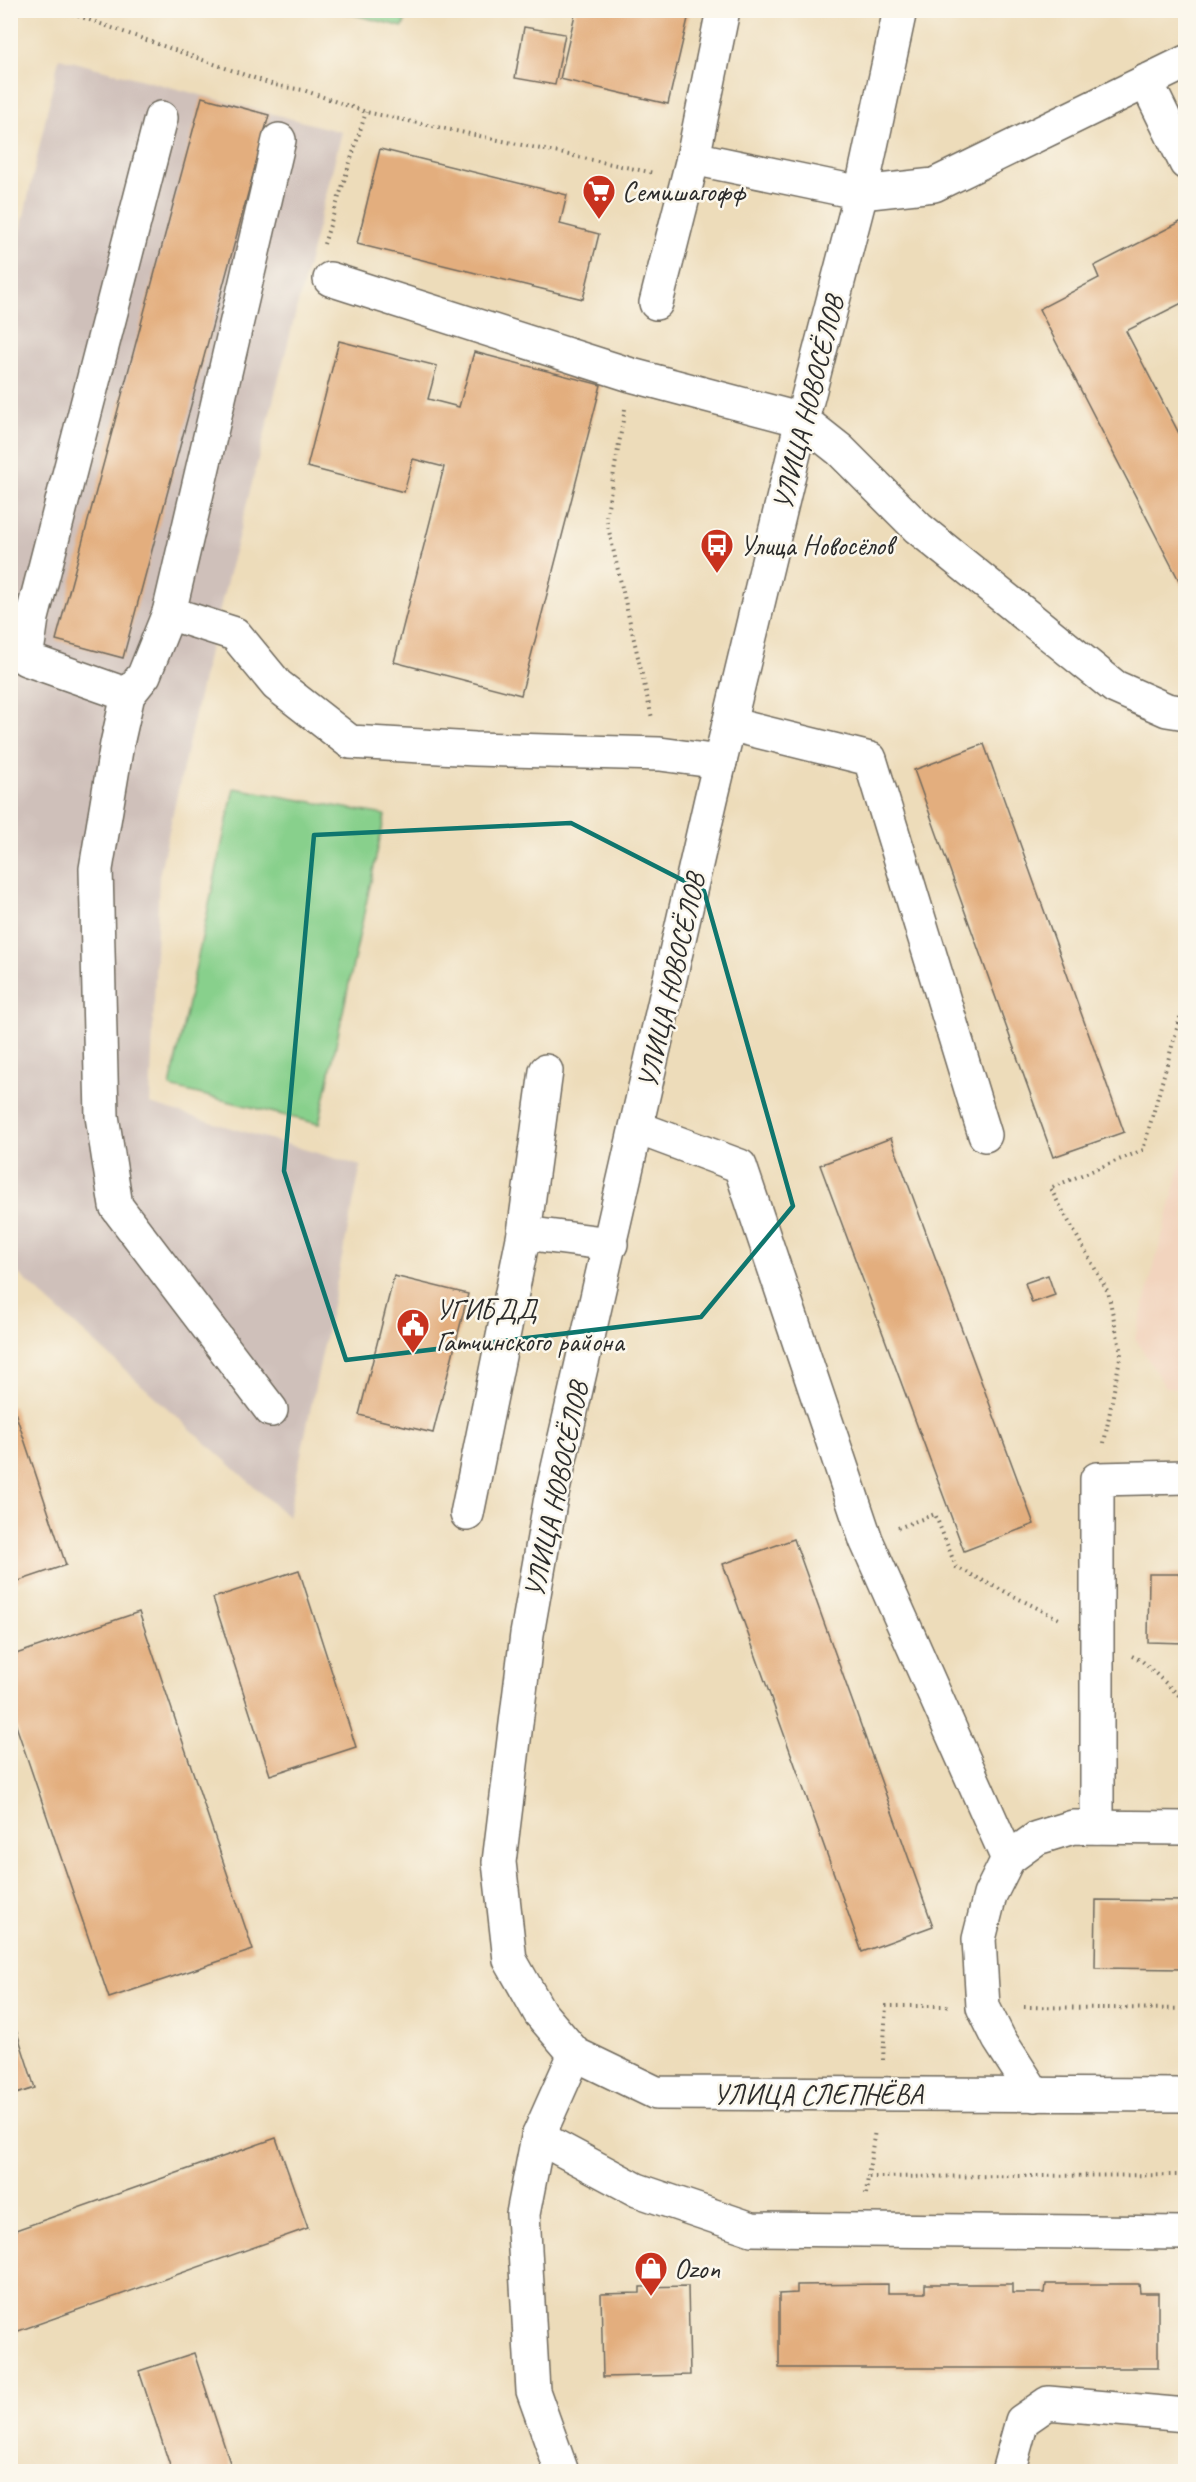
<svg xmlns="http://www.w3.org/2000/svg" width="1196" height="2482" font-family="Caveat,sans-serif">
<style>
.built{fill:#f2d4be}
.industrial{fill:#cfc0ba}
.green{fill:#88d08c;stroke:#5a7e5c;stroke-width:1.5}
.building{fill:#e3ae7e}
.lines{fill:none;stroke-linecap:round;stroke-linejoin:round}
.minor-casing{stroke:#6f695d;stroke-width:36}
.path{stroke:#6f695d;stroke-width:4;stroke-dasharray:1.5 4.5;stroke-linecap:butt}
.minor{stroke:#fff;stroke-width:33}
.marked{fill:none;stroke:#0f766e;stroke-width:4.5;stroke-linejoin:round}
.labels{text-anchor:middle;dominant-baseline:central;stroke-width:5;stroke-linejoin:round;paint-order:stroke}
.poi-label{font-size:28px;fill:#2b2b2b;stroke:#fbf7ec;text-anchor:start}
.street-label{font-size:28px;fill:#2b2b2b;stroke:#fbf7ec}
</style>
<rect width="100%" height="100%" fill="#fbf7ec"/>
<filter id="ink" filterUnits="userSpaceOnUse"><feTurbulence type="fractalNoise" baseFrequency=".0167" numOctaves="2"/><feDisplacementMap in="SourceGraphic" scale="12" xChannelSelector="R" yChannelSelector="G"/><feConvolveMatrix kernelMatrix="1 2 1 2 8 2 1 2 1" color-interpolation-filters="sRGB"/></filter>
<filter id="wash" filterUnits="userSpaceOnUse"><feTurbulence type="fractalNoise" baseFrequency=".008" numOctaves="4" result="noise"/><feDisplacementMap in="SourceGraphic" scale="24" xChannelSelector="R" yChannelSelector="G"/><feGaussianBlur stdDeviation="1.35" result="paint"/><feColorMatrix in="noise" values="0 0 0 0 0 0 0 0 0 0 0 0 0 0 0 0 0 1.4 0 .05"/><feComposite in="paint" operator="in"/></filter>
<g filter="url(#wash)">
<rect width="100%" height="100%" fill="#eddcba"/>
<!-- built -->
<polygon class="built" points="1185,1149 1186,1389 1185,1389 1165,1387 1135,1338"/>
<!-- industrial -->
<polygon class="industrial" points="59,58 342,132 209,651 159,876 150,1104 361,1166 288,1517 11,1267 10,279"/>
<!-- green -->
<g class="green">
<polygon points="339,11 408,11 403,27"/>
<polygon points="234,788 385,815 319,1124 170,1087"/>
</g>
<g id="blocks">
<!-- building -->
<g class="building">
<polygon points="576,10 690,10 668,104 560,79"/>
<polygon points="524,27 565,34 555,85 515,78"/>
<polygon points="202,97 269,115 123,658 56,640"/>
<polygon points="380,149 567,195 560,224 599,234 583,299 357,244"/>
<polygon points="1186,219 1186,301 1126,331 1186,447 1186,594 1039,309 1099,278 1094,266"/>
<polygon points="339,341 437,366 428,399 459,407 474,352 601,385 521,695 394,662 444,467 413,459 404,492 307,467"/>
<polygon points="984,744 1124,1132 1053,1157 914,770"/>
<polygon points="891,1138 1034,1524 964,1551 820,1165"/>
<polygon points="1048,1275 1055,1295 1032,1303 1025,1283"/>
<polygon points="394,1276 468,1294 433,1433 359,1415"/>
<polygon points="13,1406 66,1565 10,1584 10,1407"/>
<polygon points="794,1539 933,1926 862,1952 723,1564"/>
<polygon points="299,1570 356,1747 270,1775 213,1598"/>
<polygon points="1149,1574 1186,1574 1186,1643 1148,1642"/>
<polygon points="139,1612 253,1950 109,1998 10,1708 10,1656"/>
<polygon points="1096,1900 1186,1901 1186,1969 1095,1968"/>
<polygon points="10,2011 35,2088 10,2096"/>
<polygon points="276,2138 308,2228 10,2334 10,2232"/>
<polygon points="888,2284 888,2293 925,2293 925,2284 1012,2284 1012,2293 1045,2293 1046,2284 1139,2284 1140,2293 1158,2293 1158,2368 779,2368 779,2294 797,2293 797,2285"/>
<polygon points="688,2286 690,2375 603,2377 601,2294 640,2293 640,2287"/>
<polygon points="194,2353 233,2472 172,2472 139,2371"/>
</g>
</g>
</g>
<g filter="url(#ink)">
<use href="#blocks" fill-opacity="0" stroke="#6f695d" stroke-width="1.5"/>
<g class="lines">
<defs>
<g id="minor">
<polyline points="723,10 693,158 861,193 934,185 1186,62"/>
<polyline points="900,10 861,193 802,420 711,799 550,1503 527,1634 499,1862 510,1960 540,2013 575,2054 656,2093 1186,2095"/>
<polyline points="1146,81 1186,163"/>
<polyline points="279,140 169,613 235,634 277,685 350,742 475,749 660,754 720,762"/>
<polyline points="330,279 631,375 802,420 840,450 918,528 1115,687 1167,710 1186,713"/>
<polyline points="656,303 693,158"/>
<polyline points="169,613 144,675 128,695 117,744 96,869 102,1116 116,1206 271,1410"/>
<polyline points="128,695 26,659 32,618 161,118"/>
<polyline points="729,724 870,759 985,1135"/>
<polyline points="638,1128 740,1166 866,1540 1008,1859"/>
<polyline points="524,1233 546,1071"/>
<polyline points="467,1514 524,1233 611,1244"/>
<polyline points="1097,1827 1097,1479 1186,1477"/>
<polyline points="1035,2095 999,2039 983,2007 979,1939 990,1895 1008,1859 1037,1838 1073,1827 1186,1828"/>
<polyline points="538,2137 637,2190 752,2229 1186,2233"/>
<polyline points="562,2472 533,2391 523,2214 538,2137 575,2054"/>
<polyline points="1008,2472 1022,2421 1048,2403 1186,2415"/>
</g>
</defs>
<!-- minor casing -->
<use href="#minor" class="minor-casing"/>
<!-- path -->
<g class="path">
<polyline points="61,10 274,85 303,90 366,112 654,173"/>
<polyline points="324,244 366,112"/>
<polyline points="625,409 606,518 652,718"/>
<polyline points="1104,1443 1121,1353 1108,1292 1050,1188 1143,1150 1181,1014 1186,1011"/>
<polyline points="898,1528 935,1514 956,1567 1061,1620"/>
<polyline points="1132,1656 1142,1661 1186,1702"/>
<polyline points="1024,2007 1186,2009"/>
<polyline points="883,2060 886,2006 948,2006"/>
<polyline points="868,2177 875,2130"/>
<polyline points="866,2194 868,2177 1186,2175"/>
</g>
<!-- minor -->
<use href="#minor" class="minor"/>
</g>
</g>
<!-- marked area -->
<path class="marked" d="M571,823L704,891L793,1206L701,1317L346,1360L284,1171L314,835Z"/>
<!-- icons -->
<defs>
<symbol id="supermarket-pin" viewBox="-11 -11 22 30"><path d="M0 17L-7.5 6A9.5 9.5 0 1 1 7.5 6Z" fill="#c8321e" stroke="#fbf7ec"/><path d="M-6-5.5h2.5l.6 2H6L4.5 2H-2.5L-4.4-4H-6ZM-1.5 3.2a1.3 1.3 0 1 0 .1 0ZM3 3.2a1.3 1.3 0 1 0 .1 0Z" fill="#fff"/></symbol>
<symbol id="bus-pin" viewBox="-11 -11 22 30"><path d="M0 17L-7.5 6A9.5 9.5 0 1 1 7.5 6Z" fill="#c8321e" stroke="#fbf7ec"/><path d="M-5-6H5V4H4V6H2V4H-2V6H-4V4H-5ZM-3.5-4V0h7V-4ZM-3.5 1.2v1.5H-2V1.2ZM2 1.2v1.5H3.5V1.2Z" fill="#fff"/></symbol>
<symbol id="civic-pin" viewBox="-11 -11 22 30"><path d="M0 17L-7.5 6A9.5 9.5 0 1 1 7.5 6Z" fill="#c8321e" stroke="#fbf7ec"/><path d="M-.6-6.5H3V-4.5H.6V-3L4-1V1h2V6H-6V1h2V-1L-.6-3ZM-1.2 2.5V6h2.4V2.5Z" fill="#fff"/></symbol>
<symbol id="shop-pin" viewBox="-11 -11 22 30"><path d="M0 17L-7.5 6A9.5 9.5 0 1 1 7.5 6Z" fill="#c8321e" stroke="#fbf7ec"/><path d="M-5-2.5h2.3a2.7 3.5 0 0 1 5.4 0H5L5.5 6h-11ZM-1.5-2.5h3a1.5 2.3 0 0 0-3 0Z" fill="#fff"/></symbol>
</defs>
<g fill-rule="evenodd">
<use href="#supermarket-pin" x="580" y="172" width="38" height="52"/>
<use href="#bus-pin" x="698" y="526" width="38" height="52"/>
<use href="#civic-pin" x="394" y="1306" width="38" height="52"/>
<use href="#shop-pin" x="632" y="2249" width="38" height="52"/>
</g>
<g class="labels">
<!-- poi labels -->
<g class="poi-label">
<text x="622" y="191">Семишагофф</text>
<text x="740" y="545">Улица Новосёлов</text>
<text x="436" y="1309">УГИБДД<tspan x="436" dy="32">Гатчинского района</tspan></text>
<text x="674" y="2268">Ozon</text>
</g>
<!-- street labels -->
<g class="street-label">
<text transform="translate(808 403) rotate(-76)">УЛИЦА НОВОСЁЛОВ</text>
<text transform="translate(671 981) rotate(-77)">УЛИЦА НОВОСЁЛОВ</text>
<text transform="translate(556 1490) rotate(-78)">УЛИЦА НОВОСЁЛОВ</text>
<text x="818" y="2094">УЛИЦА СЛЕПНЁВА</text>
</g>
</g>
<!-- margin -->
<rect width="1196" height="2482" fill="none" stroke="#fbf7ec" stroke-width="36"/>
</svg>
